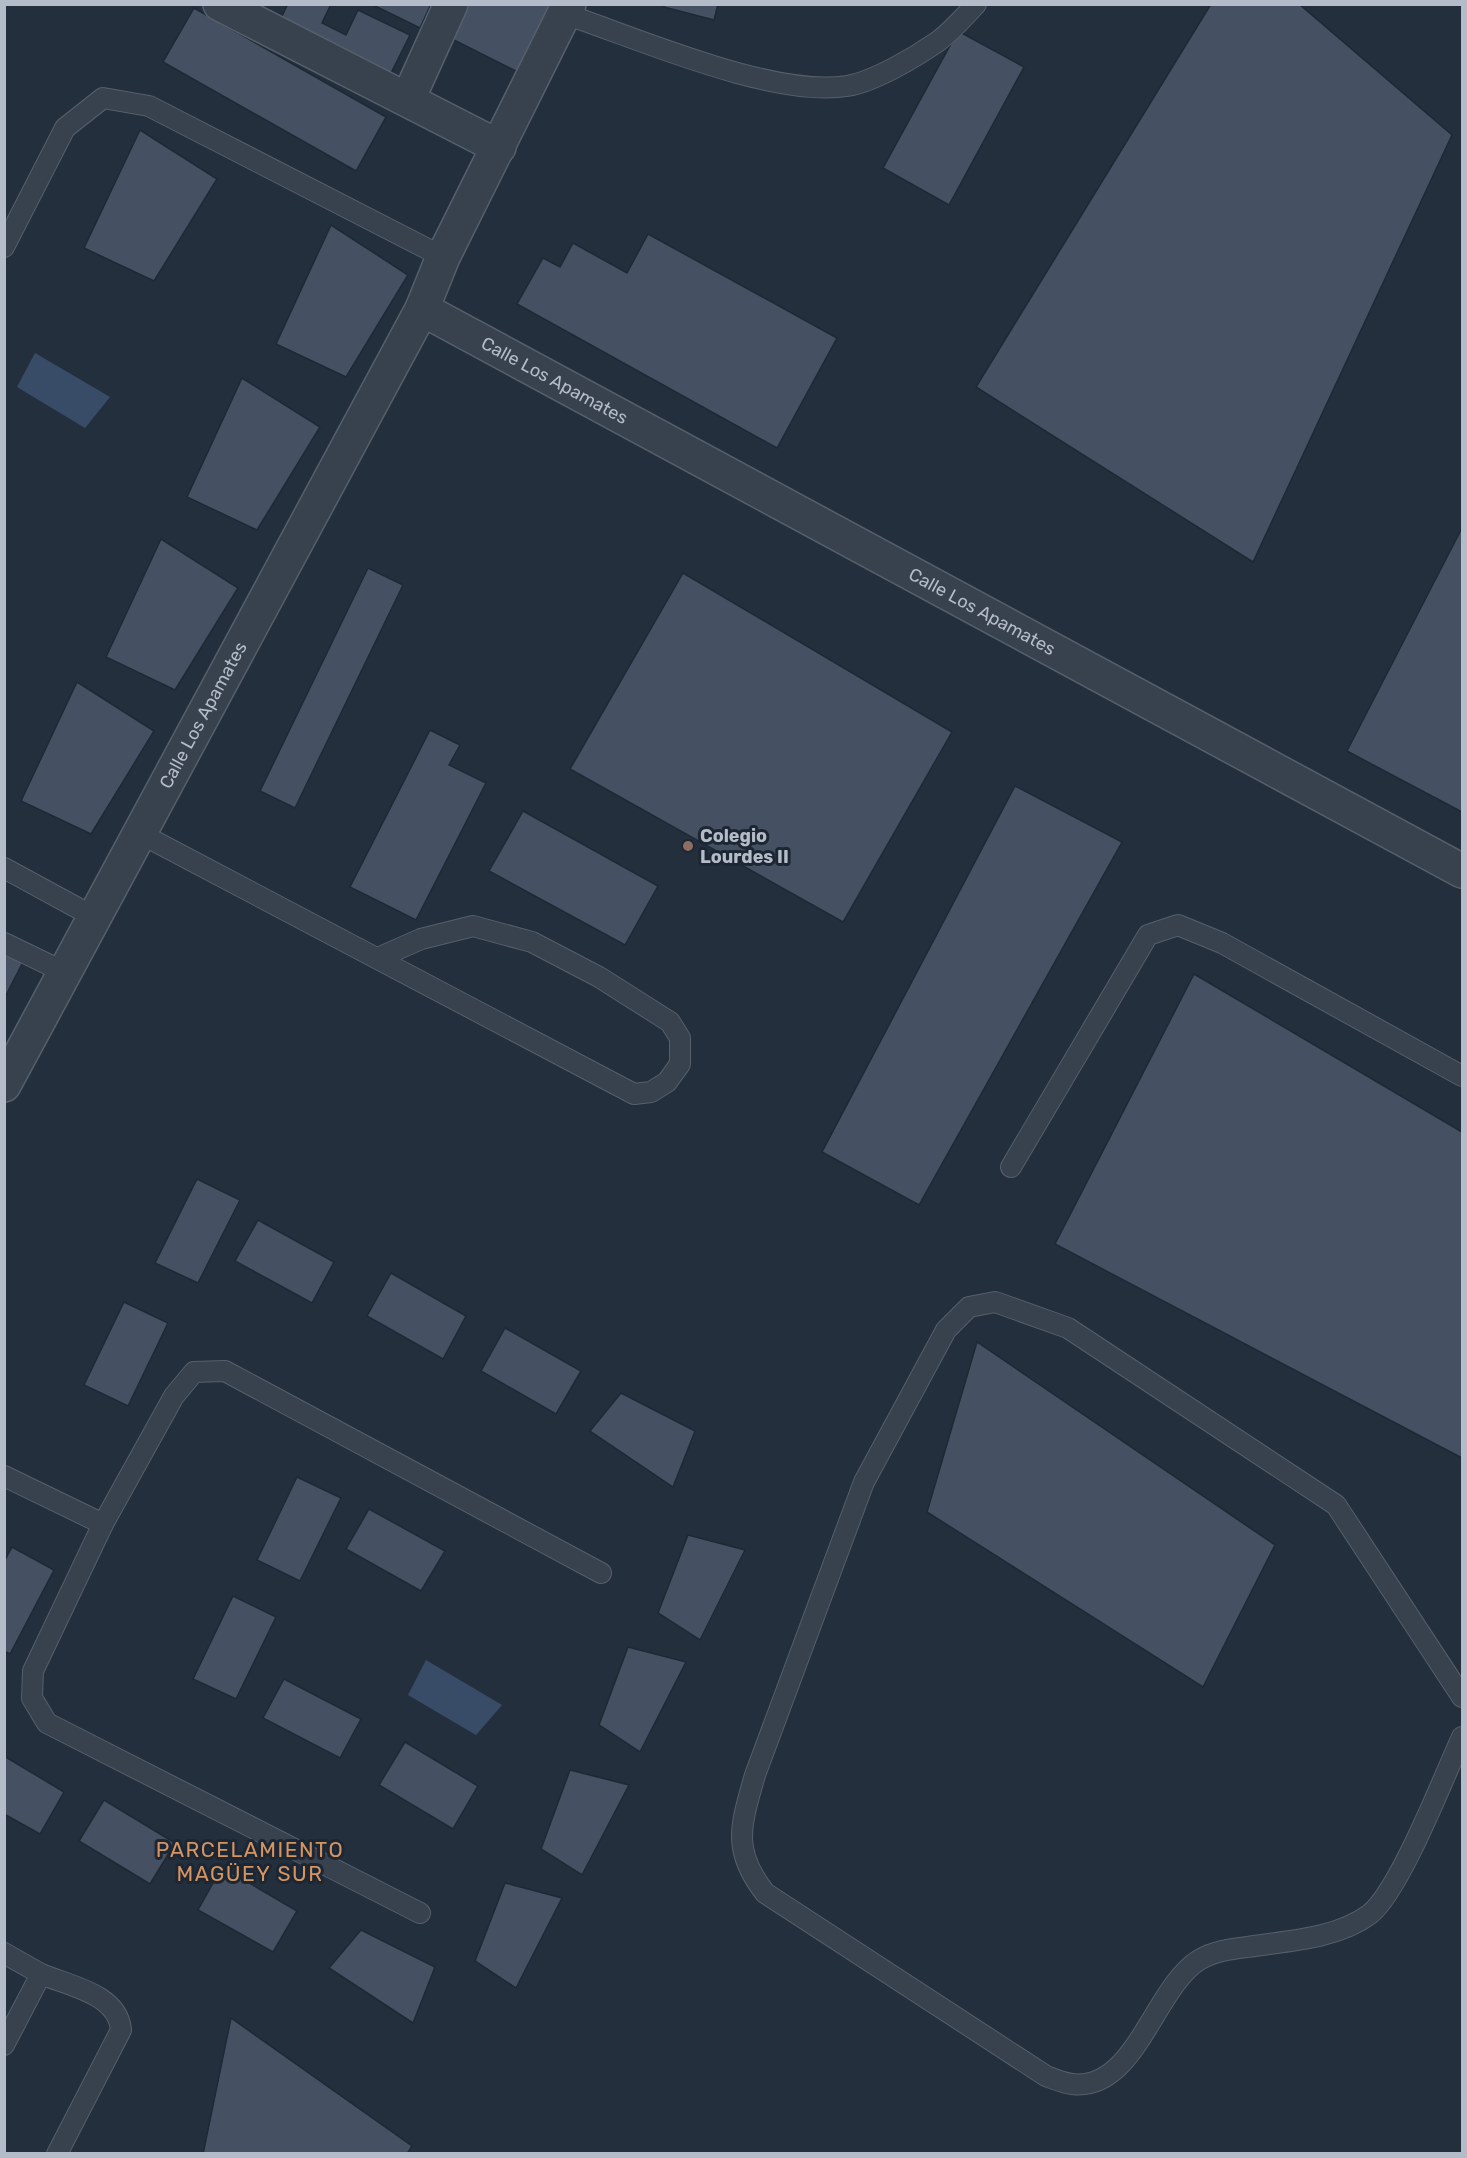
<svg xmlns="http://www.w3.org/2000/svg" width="1467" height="2158" font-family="Rubik,sans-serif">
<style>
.water{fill:#394c67}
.building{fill:#455162;stroke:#1f2835;stroke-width:1.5}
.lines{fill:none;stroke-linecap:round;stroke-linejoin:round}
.lane-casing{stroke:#565f6c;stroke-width:22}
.street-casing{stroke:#565f6c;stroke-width:36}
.lane{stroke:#38414e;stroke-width:20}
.street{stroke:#38414e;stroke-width:33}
.education-dot{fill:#8d6e63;stroke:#1d2633;stroke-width:2}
.labels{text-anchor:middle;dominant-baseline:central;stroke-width:6;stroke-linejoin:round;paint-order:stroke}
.street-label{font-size:18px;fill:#b4bcc9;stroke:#1d2633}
.poi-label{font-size:18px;font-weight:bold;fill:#b4bcc9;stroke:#1d2633;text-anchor:start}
.quarter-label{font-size:21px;letter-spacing:1.5px;fill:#d59563;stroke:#1d2633}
</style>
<rect width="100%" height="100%" fill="#242f3e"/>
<!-- water -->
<g class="water">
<polygon points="35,353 110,397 85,428 17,387"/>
<polygon points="426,1660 502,1705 476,1735 408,1695"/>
</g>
<!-- building -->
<g class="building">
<polygon points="288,4 331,4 322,23 346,35 358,10 410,35 390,75 280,20"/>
<polygon points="371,4 431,4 420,28"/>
<polygon points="467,4 563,4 526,76 450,38"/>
<polygon points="665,4 718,4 714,20 664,7"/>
<polygon points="1211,4 1299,4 1452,135 1253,562 976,387"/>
<polygon points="194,8 386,117 356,171 163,62"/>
<polygon points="958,31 1024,67 949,205 883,168"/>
<polygon points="140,130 217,179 154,281 84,248"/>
<polygon points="331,225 408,275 346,377 276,344"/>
<polygon points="648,234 837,338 777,448 517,304 543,258 560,267 573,243 627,273"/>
<polygon points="242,378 320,427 257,530 187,497"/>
<polygon points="1462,528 1462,812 1347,751"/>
<polygon points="161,539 238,588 175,690 106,657"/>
<polygon points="368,568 403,585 295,808 260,791"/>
<polygon points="683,573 952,732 843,922 570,769"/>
<polygon points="77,682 154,731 91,834 21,801"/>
<polygon points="430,730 460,745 449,765 486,783 416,920 350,887"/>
<polygon points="1015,786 1122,842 919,1205 822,1152"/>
<polygon points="523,811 658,886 625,945 489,871"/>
<polygon points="4,950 24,960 4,999"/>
<polygon points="1194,974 1462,1132 1462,1458 1055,1244"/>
<polygon points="197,1179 240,1200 198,1283 155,1263"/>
<polygon points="258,1220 334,1262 312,1303 235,1261"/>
<polygon points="391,1273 466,1316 443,1359 367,1316"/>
<polygon points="124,1302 168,1323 128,1406 84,1385"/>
<polygon points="505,1328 581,1371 556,1414 481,1371"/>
<polygon points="977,1342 1275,1545 1203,1687 927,1512"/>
<polygon points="621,1393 695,1431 673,1487 590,1431"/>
<polygon points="297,1477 341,1498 300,1581 257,1560"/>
<polygon points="369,1509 445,1551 421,1591 346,1549"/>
<polygon points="688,1535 745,1550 700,1640 658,1613"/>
<polygon points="12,1547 54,1570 10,1654 4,1651 4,1562"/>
<polygon points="233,1596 276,1617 236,1699 193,1679"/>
<polygon points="628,1647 686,1662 640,1752 599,1725"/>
<polygon points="284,1679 361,1719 340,1758 263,1718"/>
<polygon points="405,1742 478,1786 453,1829 379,1785"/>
<polygon points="4,1756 64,1792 40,1834 4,1814"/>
<polygon points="570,1770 629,1785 582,1875 541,1849"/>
<polygon points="104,1800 175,1843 150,1884 79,1841"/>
<polygon points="222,1867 297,1911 273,1952 198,1910"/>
<polygon points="505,1883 562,1898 516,1988 475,1961"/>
<polygon points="361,1930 435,1967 413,2023 329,1968"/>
<polygon points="231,2018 412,2146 407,2154 203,2154"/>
</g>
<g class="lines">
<defs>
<g id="lane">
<path d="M565,14C637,38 773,98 847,86C873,82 914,58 937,42C951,32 964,17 976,4"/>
<polyline points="4,247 65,128 103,98 149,106 443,257"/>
<polyline points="141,834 634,1094 651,1092 667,1082 680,1064 680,1038 670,1022 599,977 532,942 473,926 421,939 378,958"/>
<polyline points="4,868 96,918"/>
<polyline points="4,943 66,973"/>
<polyline points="1011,1167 1148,935 1178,925 1222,943 1462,1076"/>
<polyline points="4,1476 103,1524"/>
<path d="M1462,1697L1336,1505L1068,1328L995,1302L969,1307L946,1330L864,1482L755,1775C741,1825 731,1849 765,1893L1046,2076C1054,2079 1063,2083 1072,2084C1135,2092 1154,1988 1199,1960C1214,1951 1231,1949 1247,1947C1286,1941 1337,1939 1370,1914C1400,1890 1444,1776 1462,1737"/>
<polyline points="420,1913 47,1723 32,1698 33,1671 103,1524 174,1396 194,1372 225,1371 601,1573"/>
<polyline points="4,1953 41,1974 4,2045"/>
<path d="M41,1974C70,1986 118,1994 121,2030L57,2154"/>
</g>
<g id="street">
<polyline points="220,4 499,147"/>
<polyline points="408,99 451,4"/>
<polyline points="422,309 443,257 569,4"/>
<path id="s1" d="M4,1085L422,309L1462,871"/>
</g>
</defs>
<!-- lane casing -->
<use href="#lane" class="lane-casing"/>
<!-- street casing -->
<use href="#street" class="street-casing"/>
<!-- lane -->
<use href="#lane" class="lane"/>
<!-- street -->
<use href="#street" class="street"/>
</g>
<!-- markers -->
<circle class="education-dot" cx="688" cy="846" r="6"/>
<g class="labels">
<!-- street labels -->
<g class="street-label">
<text stroke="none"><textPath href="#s1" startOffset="1032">Calle Los Apamates</textPath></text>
<text stroke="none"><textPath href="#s1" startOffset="1518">Calle Los Apamates</textPath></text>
<text stroke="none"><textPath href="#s1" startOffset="420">Calle Los Apamates</textPath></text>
</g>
<!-- poi labels -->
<g class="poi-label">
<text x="700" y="836">Colegio<tspan x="700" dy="21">Lourdes II</tspan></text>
</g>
<!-- quarter labels -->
<g class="quarter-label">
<text x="250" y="1849">PARCELAMIENTO<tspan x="250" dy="24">MAGÜEY SUR</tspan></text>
</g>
</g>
<!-- border -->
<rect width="1467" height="2158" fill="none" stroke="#b4bcc9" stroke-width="12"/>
</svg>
